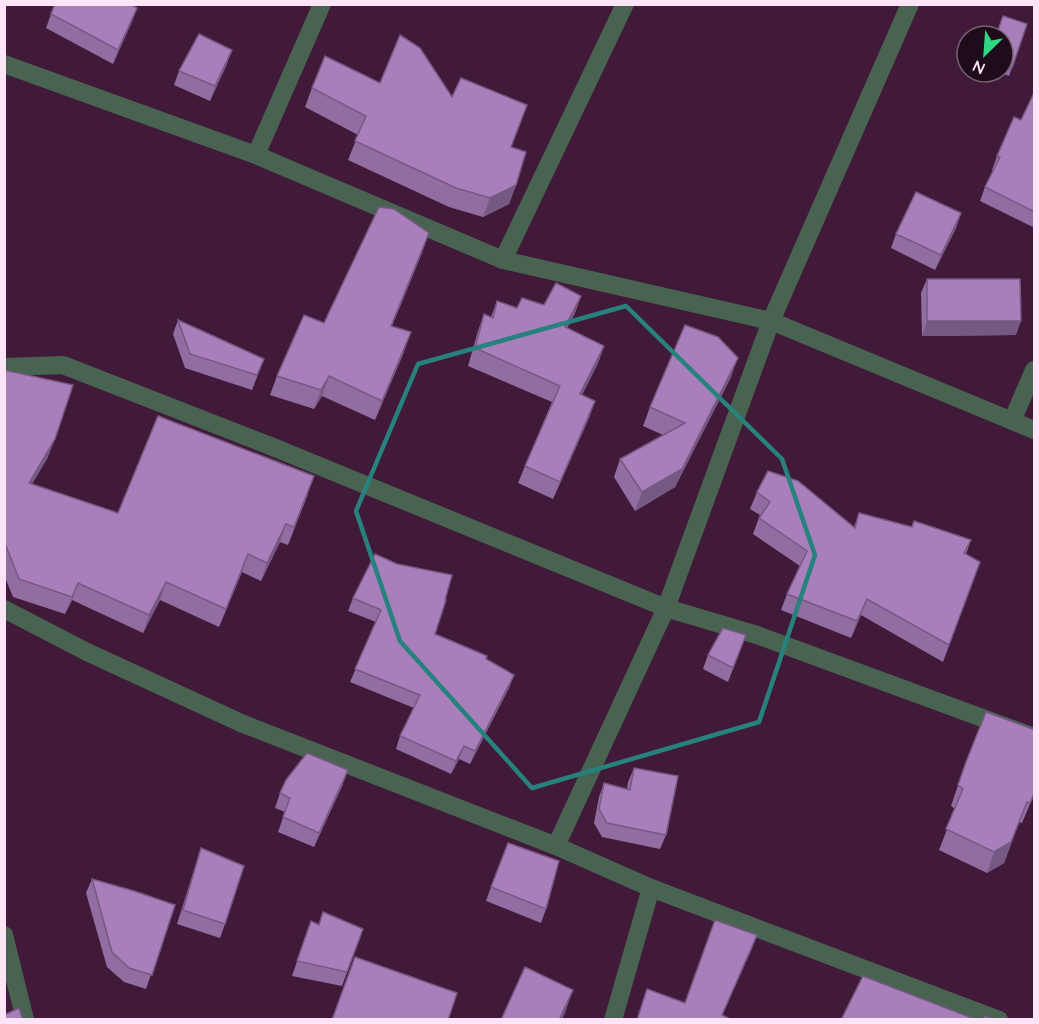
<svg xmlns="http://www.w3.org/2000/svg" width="1039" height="1024" font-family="Quicksand,sans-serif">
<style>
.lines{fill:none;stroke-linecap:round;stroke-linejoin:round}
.minor{stroke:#486451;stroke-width:18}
.wall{fill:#916da1}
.shaded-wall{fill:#765983}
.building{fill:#a97fbb;stroke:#765983;stroke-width:1.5}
.marked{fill:none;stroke:#27817c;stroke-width:4.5;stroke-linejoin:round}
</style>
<rect width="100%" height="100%" fill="#411a3a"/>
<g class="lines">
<!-- minor -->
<g class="minor">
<polyline points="4,64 256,155 503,260 771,321 1034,430"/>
<polyline points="256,155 322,4"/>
<polyline points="503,260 625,4"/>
<polyline points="4,367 63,365 268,445 666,608 757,635 1034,737"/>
<polyline points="1012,421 1034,370"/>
<polyline points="4,609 87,652 241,723 556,846 651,888 999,1020"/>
<polyline points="556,846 666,608 771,321 910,4"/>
<polyline points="4,935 25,1020"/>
<polyline points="613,1020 651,888"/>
</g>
</g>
<!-- wall -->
<g class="wall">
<polygon points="137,8 113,64 46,28 51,14"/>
<polygon points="1027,24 1009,76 999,72 1003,72 1003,36"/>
<polygon points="227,64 210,101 174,85 179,71"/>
<polygon points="380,83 452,97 511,147 516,185 509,204 483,217 449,207 348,160 358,135 305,107 312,88"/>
<polygon points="1035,91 1035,228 980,201 985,187 993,170 992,170 997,156 1021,120"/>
<polygon points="961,213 956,228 935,270 891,248 896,234"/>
<polygon points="422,253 392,326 404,352 375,420 322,396 314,409 270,395 277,376 324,323"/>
<polygon points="927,279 1016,335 922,336 921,293"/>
<polygon points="581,296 575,313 567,328 604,346 598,363 582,395 595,401 589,418 553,499 518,483 525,466 552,402 468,366 478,331 484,314 491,317 497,301 517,308 544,305"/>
<polygon points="178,320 264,359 252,390 185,368 173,334"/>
<polygon points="4,370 48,457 32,484 118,513 308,494 288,545 280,542 261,581 242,572 219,627 160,600 143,633 72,600 65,614 13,597 4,575"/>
<polygon points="731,377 675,487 635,511 614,477 620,459 663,435 643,426 650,407"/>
<polygon points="757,492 854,527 859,513 912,527 971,540 966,554 980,562 943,662 861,615 851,638 781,610 787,594 800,566 753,534 760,515 750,509"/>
<polygon points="375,554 435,634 486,659 514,675 509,688 470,764 459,759 451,774 396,749 400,736 414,708 350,682 376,622 348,611 353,598"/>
<polygon points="746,635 728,682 703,669 708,655"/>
<polygon points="1035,730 1035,792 1022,823 1019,822 1004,863 987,873 939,850 955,809 951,806 966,762"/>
<polygon points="634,768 666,835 660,849 602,837 594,823 599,797 604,783 627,789 628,782"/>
<polygon points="343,784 314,847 278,832 285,812 275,808 280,793"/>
<polygon points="201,848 225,924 220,938 177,924"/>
<polygon points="92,879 175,905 146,989 124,982 107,967 86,893"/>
<polygon points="491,887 546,909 541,923 486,901"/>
<polygon points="323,912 363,929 342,986 292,976 311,921 319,924"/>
</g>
<!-- shaded-wall -->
<g class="shaded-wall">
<polygon points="137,8 132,22 113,64 118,50"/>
<polygon points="232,50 227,64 210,101 215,86"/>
<polygon points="516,185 509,204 483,217 490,198"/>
<polygon points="961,213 956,228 935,270 941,255"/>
<polygon points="429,233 422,253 384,345 391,326"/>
<polygon points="581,296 575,313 559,344 565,327"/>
<polygon points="927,321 1021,321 1016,335 922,336"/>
<polygon points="411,332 404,352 375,420 382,401"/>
<polygon points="604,346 598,363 574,411 580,394"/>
<polygon points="738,358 731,377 675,487 635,511 642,492"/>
<polygon points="329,376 322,396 314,409 321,390"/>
<polygon points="595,401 589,418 553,499 560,482"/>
<polygon points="55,439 48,457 22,501 29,483"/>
<polygon points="286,524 280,542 261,581 267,563"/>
<polygon points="248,554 242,572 219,627 226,609"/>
<polygon points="166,582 160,600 143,633 149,615"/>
<polygon points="78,583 72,600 65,614 72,597"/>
<polygon points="867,599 861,615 851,638 857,621"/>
<polygon points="514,675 509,688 470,764 475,751"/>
<polygon points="464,746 459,759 451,774 456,761"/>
<polygon points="348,770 343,784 314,847 319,833"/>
<polygon points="1027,802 1004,863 987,873 994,852"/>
<polygon points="757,935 752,949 720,1020"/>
<polygon points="573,990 566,1010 562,1020 559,1020"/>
</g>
<!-- building -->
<g class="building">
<polygon points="55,4 130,4 137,8 118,50 51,14"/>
<polygon points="1003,16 1027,24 1012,68 1003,65 1003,36 996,36"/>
<polygon points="199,34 232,50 215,86 179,71"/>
<polygon points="400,35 420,48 452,97 461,78 527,105 511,147 526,152 516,185 490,198 456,188 355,141 366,116 312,88 325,56 380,83"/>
<polygon points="1035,91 1035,212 985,187 1000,157 997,156 1014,117 1021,120"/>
<polygon points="916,192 961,213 941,255 896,234"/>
<polygon points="379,207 394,209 429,233 391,326 411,332 382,401 329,376 321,390 277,376 304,315 324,323"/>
<polygon points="927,279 1020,279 1021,321 927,321"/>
<polygon points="556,283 581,296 565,327 604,346 580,394 595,401 560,482 525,466 560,386 475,348 484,314 493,318 497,301 517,308 522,298 544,305"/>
<polygon points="178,320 264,359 257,375 190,354"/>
<polygon points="685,325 718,337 738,358 682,469 642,492 620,459 685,423 650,407"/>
<polygon points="4,370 73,385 55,439 29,483 118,513 158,416 314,476 294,527 286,524 267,563 248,554 226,609 166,582 149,615 78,583 72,597 19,579 4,541"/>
<polygon points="768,471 798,481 855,528 859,513 912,527 914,521 971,540 964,553 980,562 949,645 867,599 857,621 787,594 807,551 759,518 770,502 757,492"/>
<polygon points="375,554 397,564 452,575 445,600 446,600 435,634 487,656 486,659 514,675 475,751 464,746 456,761 400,736 420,695 355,669 381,610 353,598"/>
<polygon points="723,628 746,635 733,668 708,655"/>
<polygon points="986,712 1035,730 1035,791 1030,803 1027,802 1011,842 994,852 946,829 963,789 958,785 966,762"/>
<polygon points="307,753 348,770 319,833 283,817 290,798 280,793 286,780"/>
<polygon points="634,768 678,776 666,835 607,823 599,809 604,783 630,790"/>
<polygon points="508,843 559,861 546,909 491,887"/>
<polygon points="201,848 244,866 225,924 183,910"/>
<polygon points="92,879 134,891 175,905 152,975 129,968 112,952"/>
<polygon points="323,912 363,929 347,972 297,961 311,921 319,925"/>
<polygon points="715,920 757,935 722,1015 732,1020 637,1020 647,989 685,1003"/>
<polygon points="355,957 457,993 448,1020 332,1020"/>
<polygon points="525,967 573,990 559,1020 501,1020"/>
<polygon points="863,976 977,1020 841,1020"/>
<polygon points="19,1008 23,1020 4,1020 4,1015"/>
<polygon points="985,1016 996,1020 983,1020"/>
</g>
<!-- marked area -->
<path class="marked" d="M626,306L782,459L815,555L759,722L532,788L400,641L356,511L418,364Z"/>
<!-- border -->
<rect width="1039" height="1024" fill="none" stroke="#fee4f7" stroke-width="12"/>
<!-- north arrow -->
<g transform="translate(985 54) rotate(205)"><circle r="28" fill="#1e0c1a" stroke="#786272" stroke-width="1.5"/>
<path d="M0-4.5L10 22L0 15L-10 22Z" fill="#30d883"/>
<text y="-9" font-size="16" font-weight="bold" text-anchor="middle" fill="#fee4f7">N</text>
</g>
</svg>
